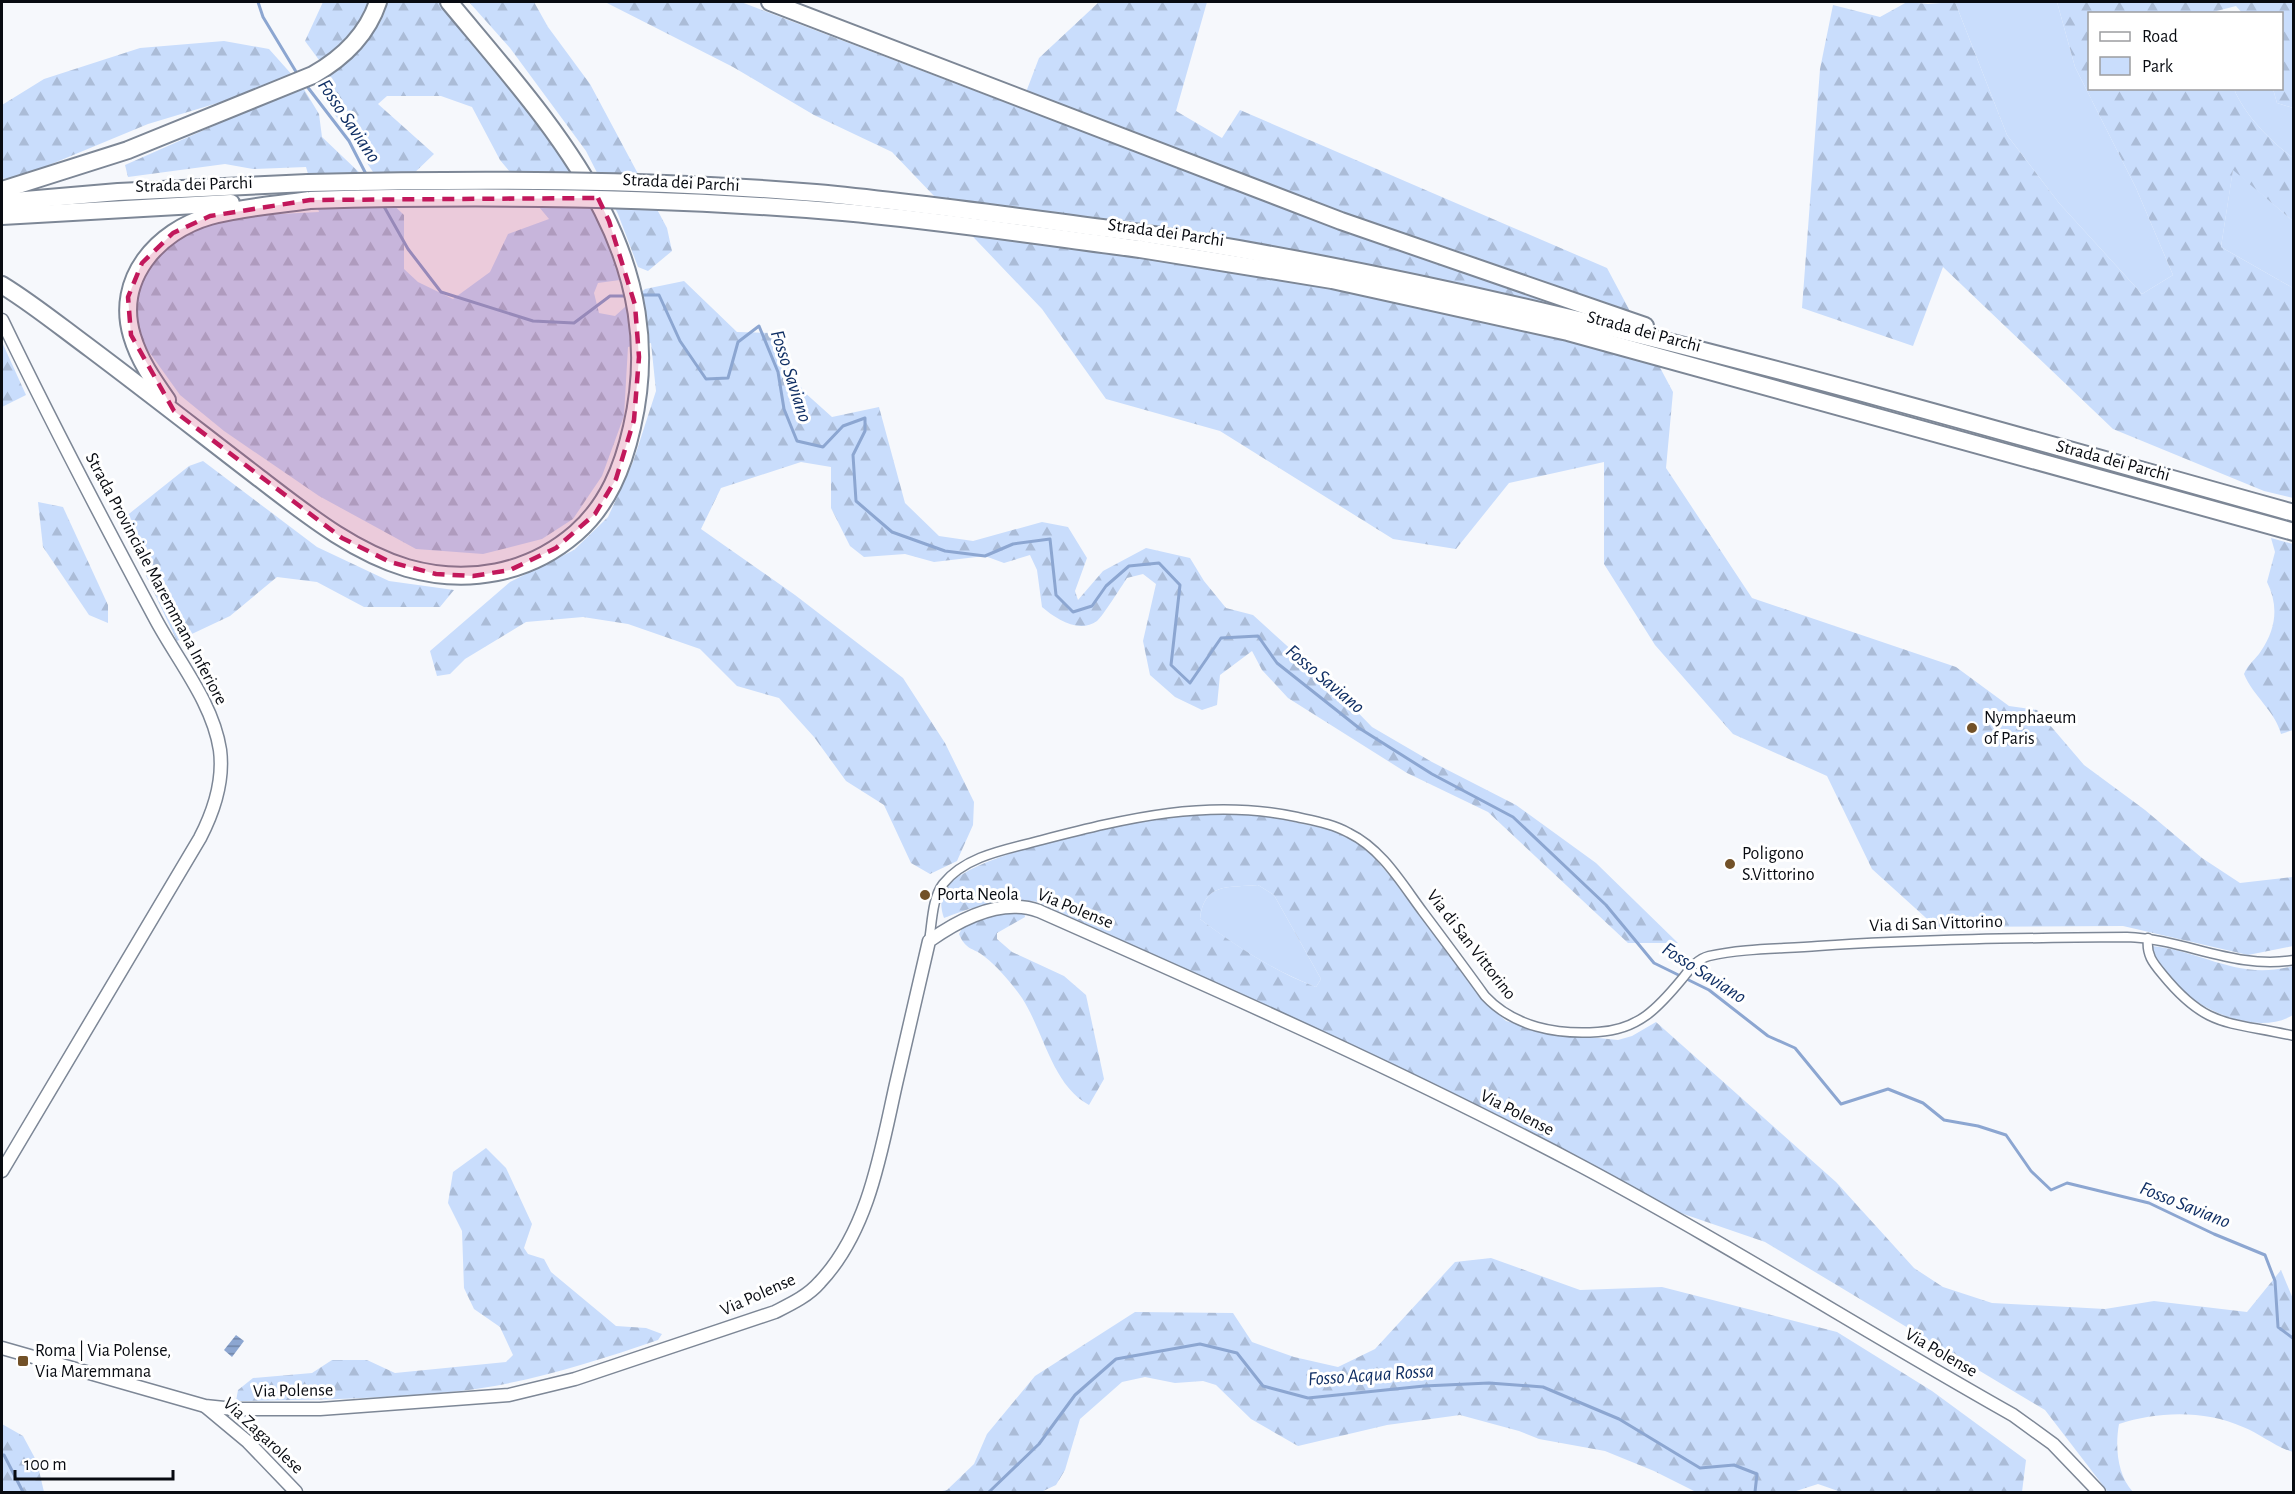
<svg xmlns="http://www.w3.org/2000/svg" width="2295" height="1494" font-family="'Alegreya Sans',sans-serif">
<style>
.green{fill:#c9ddfc}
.forest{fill:url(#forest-firs);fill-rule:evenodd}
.water{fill:url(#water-rules)}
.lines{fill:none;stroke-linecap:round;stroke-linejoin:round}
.stream{stroke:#8ca6d1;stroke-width:3}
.street-casing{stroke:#7d8796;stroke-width:11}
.secondary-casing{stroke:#7d8796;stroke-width:15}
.highway-casing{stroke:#7d8796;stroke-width:20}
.street{stroke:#fff;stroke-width:8}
.secondary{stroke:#fff;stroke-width:12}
.highway{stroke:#fff;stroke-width:16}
.highway-bridge-casing{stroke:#7d8796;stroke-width:20;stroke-linecap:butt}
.highway-bridge{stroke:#fff;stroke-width:16}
.marked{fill:#c2185b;fill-opacity:0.2;stroke:#c2185b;stroke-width:4.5;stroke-dasharray:12 8;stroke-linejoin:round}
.poi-dot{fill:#725128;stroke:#fff;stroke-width:2}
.labels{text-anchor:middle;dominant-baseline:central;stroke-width:6;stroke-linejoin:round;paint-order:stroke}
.street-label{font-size:18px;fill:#080b11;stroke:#fff}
.poi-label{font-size:18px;fill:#080b11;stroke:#fff;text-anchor:start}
.water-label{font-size:20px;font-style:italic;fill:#113065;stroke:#fff}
</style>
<defs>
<pattern id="forest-firs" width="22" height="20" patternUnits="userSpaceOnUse" patternTransform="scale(1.5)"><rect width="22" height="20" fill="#c9ddfc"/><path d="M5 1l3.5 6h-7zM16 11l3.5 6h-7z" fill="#abbcd7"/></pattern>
<pattern id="water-rules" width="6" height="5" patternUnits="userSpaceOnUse" patternTransform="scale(1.5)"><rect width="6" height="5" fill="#8ca6d1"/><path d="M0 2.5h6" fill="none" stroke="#7085a8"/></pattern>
</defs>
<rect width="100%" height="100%" fill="#f6f8fc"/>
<!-- green -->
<g class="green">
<polygon points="1955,2 2057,2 2075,67 2136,188 2173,275 2142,294 2059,203 2007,135"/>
<path d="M2234,89H2273L2277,103L2293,108V158C2271,141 2245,116 2234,89Z"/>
<polygon points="2233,169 2293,221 2293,288 2221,247"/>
<path d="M1258,885L1274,895L1321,979L1316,987C1274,971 1235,946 1200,919C1204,882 1228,888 1258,885Z"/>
</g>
<!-- forest -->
<g class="forest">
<path d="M323,2H371C368,27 342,50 319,60L305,41Z"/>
<path d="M387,2H440L568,163L602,228L620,280L598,283L594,293L599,313L615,316L645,289L684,281L737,332L774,333L803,391L832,417L879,407L905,503L939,536L973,541L1042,522L1068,527L1087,558L1075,591L1078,600L1103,571L1146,548L1190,558L1204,581L1226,608L1253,615L1337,691L1372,727L1432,762L1516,805L1596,863L1678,943H1628L1488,812L1407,773L1288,698L1262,670L1252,651L1220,675L1217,705L1202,710L1175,697L1150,675L1143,641L1156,584L1143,574L1127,578C1121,587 1103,616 1097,621C1079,634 1056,619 1042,607L1037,570L1030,555L1004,563L985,556L934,562L905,554L864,557L850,546L831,508V467L801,462L721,488L701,529L795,595L903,678L945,743L974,802L973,825L957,861L930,874L911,863L884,805L846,781L814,737L779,698L737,686L700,649L628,624L583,617L526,622L465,659L450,674L437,676L430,651L510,582L574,550L608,517L633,462L656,391L651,343L628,347L624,416L602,476L573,519L542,539L483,554L416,549L319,496L224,431L180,395L142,342L136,311V293L146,273L172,241L219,217L319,212L306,167L253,169L225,164L128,177L125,165L263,104L258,91L148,124L25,175L2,179V105L44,79L140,48L224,41L269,49L302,86L319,114L322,137L404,215V269L418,282L453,299L490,272L508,234L549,219L500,160L472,107L441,96H387L378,104L434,154L409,178L373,172L320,92V81C344,60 383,35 387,2Z"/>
<polygon points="469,2 534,2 548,27 590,84 667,228 672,251 648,271 638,267 618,214 586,151 510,48"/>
<polygon points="605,2 741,2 1020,108 1039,58 1099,2 1207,2 1176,111 1222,138 1240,110 1607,268 1673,392 1666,468 1752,598 1956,667 2009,706 2037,710 2084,765 2145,810 2202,858 2240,883 2293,877 2293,946 2248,955 2123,926 1936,927 1872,869 1827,776 1733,734 1655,645 1604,564 1604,462 1509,483 1456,549 1393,539 1220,431 1106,399 1042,309 892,152 814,115 733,67"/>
<path d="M1907,2L1928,4L1955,2L2007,135L2059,203L2142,294L2173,275L2136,188L2075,67L2057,2H2293V108L2277,103L2273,89L2282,88V14L2242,13L2236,6L2209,13L2090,14V88L2234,89C2245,116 2271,141 2293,158V221L2233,170L2221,247L2293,288V498L2264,491L2113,429L1943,267L1913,346L1802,308L1820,69L1833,5L1880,17Z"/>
<polygon points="2,342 26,395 2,407"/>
<polygon points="203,461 317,547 389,581 454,590 440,607 364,607 317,582 277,577 230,616 177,641 120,521 189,466"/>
<polygon points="38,502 63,507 108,605 108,623 89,615 43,547"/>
<path d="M2271,538L2293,544V730L2281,734C2275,711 2253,696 2244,674C2248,664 2256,659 2261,651C2276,629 2279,606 2267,582L2275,552Z"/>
<path d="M1210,813L1267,816L1331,830L1356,842L1371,854L1391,877L1482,999L1506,1021L1549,1033L1618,1040L1632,1036L1656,1022L1836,1182L1914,1268L1943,1287L1992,1303L2105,1309L2154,1301L2247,1312L2281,1270L2293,1299V1452C2275,1447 2261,1434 2243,1427C2205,1410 2158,1411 2119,1424C2115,1446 2117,1475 2133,1492H2108L2045,1410L1765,1242L1666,1208L1246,998L1038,902C1005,897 975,906 944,918C940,907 940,897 947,887C969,855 1114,825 1155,818C1173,815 1192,815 1210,813ZM1258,885L1274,895L1321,979L1316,987C1274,971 1236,946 1200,919C1204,882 1228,888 1258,885Z"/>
<path d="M1007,910H1024L1025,917L997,933V939L1012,952L1064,976L1086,995L1104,1079L1089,1105C1052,1085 1044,1032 1022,998C1013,985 998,967 985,957C973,947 966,951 959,934L965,923Z"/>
<path d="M2152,946C2204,951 2237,981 2293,966V1015C2260,1035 2207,1014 2181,989C2170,978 2160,965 2150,953Z"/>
<path d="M486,1148L506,1168L532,1224L524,1248L528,1254L544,1259L551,1272L616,1326L646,1328L662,1334L658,1340C594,1362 528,1383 460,1391C386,1399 311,1400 236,1401L238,1390L253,1378L312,1373L332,1360H367L395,1373L506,1362L513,1355L500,1327L474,1309L464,1288L462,1231L448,1203L453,1172Z"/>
<polygon points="1491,1258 1580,1290 1662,1287 1837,1332 1932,1391 2026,1460 2022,1492 1841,1492 1818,1484 1793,1492 1696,1492 1654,1471 1605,1451 1539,1439 1519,1431 1460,1415 1387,1425 1298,1446 1251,1419 1216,1385 1203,1381 1175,1383 1145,1377 1122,1382 1080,1419 1065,1470 1056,1485 1041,1492 937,1492 947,1490 974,1464 987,1434 1035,1376 1135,1312 1233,1313 1252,1342 1294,1357 1338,1367 1375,1349 1455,1262"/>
<polygon points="2,1424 23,1436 37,1462 44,1492 2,1492"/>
</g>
<!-- water -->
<polygon class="water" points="236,1335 244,1341 232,1357 224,1350"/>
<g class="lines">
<!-- stream -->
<g class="stream">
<polyline points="258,2 263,17 298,75"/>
<polyline points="306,85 349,141 367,176"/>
<polyline points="382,203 408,249 441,292 533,321 574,323 610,296 628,296"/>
<polyline points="638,295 659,295 680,341 706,379 728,378 738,342 759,326 778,372 784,409 797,441 823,447 843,426 865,418 865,431 853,455 856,501 892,532 945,551 985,556 1013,544 1050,539 1056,595 1073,612 1092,606 1106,586 1129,566 1159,563 1180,585 1171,665 1190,683 1221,638 1258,636 1277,663 1359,728 1432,774 1513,817 1606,905 1654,963 1709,990 1768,1036 1795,1048 1841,1104 1888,1089 1923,1103 1944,1120 1978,1126 2006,1135 2031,1171 2051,1190 2067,1183 2149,1203 2214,1234 2265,1255 2275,1281 2278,1327 2294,1339"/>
<polyline points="2,1455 4,1455 23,1492"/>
<polyline points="989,1492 1039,1444 1075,1395 1116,1359 1200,1344 1237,1353 1263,1386 1308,1398 1424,1386 1489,1383 1543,1387 1619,1419 1700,1468 1734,1465 1757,1474 1755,1492"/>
</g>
<defs>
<g id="street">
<path d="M2148,938C2146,955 2153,963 2163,975C2208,1030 2230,1021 2294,1036"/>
<path d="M929,941C932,924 932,898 943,884C966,855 1009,849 1042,840C1127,818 1209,798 1297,817C1315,821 1333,824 1349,833C1382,849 1402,884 1423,912C1444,940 1465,968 1485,996C1514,1027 1557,1035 1598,1032C1638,1030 1658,1008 1682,979C1690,969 1697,959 1709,956C1744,948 1782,949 1818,946C1921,939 2024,938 2127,937C2185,939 2235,970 2294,960"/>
</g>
<g id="secondary">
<path d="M2,320C51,422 103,521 156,620C178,661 213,703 220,750C224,781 214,811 200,838L2,1171"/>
<path d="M2,1348L205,1406L234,1409H320L509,1395L575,1379L775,1312C791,1304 808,1296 820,1282C869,1230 881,1151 896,1084C907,1036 918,988 929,941C960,919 1001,897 1039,911C1222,992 1406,1073 1583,1167C1729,1245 1869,1334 2013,1415L2053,1444L2099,1492"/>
<polyline points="206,1407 248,1442 296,1492"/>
</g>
<g id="highway">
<polyline points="770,2 1341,221 1645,326"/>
<path d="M2,190L128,150L313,75C343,58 367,35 378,2"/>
<polyline points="2,202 118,192 308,183"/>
<polyline points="2,216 231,203"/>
<path d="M1140,233C1532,292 1912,407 2294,513"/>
<polyline points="1140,249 1332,280 1568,332 2294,532"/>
<path d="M2,285C33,304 61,327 91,349C147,391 203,435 259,478C305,513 351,551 407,568C467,585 529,574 576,533C608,505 623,467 632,427C673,251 551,125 449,2"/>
<path d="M167,400C153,380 139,360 132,336C115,279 157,231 210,216C242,207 277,205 310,200"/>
</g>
</defs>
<!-- street casing -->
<use href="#street" class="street-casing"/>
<!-- secondary casing -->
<use href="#secondary" class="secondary-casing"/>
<!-- highway casing -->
<use href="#highway" class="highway-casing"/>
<!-- street -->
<use href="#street" class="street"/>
<!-- secondary -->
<use href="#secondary" class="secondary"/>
<!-- highway -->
<use href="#highway" class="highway"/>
<defs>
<g id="highway-bridge">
<path d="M308,183C477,179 647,179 816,193C924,203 1032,219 1140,233"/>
<path d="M310,200C488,195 666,197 843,212C942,221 1041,236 1140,249"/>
</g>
</defs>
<!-- highway-bridge casing -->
<use href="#highway-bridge" class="highway-bridge-casing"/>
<!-- highway-bridge -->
<use href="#highway-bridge" class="highway-bridge"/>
</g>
<!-- marked area -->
<path class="marked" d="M598,198L609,221L635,305L639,357L634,420L616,479L595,514L556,548L510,570L473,576L436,574L390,562L342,538L174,411L131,335L128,297L142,263L173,233L210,216L310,200Z"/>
<!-- markers -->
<g class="poi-dot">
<circle cx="1972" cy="728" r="6"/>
<circle cx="1730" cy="864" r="6"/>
<circle cx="925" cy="895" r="6"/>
<rect x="17" y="1355" width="12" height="12" rx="3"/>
</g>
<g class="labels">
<!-- street labels -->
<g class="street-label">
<text transform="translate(681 183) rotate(3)">Strada dei Parchi</text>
<text transform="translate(194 185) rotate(-2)">Strada dei Parchi</text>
<text transform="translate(1166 233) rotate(8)">Strada dei Parchi</text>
<text transform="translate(1644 332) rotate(15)">Strada dei Parchi</text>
<text transform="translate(2113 461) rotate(15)">Strada dei Parchi</text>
<text transform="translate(156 579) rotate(62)">Strada Provinciale Maremmana Inferiore</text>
<text transform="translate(1075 909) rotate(22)">Via Polense</text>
<text transform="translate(1936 924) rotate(-2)">Via di San Vittorino</text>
<text transform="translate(1471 945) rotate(52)">Via di San Vittorino</text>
<text transform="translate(1517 1113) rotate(27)">Via Polense</text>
<text transform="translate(758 1295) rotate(-24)">Via Polense</text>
<text transform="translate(1941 1353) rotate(30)">Via Polense</text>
<text transform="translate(293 1391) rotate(-1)">Via Polense</text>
<text transform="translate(263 1436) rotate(43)">Via Zagarolese</text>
</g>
<!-- poi labels -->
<g class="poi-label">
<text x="1984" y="718">Nymphaeum<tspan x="1984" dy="21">of Paris</tspan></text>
<text x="1742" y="854">Poligono<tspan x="1742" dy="21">S.Vittorino</tspan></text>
<text x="937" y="895">Porta Neola</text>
<text x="35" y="1351">Roma | Via Polense,<tspan x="35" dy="21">Via Maremmana</tspan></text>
</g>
<!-- water labels -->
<g class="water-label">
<text transform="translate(349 121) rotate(56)">Fosso Saviano</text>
<text transform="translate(791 376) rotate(72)">Fosso Saviano</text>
<text transform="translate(1325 679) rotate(40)">Fosso Saviano</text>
<text transform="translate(1704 973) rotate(33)">Fosso Saviano</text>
<text transform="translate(2185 1205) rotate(22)">Fosso Saviano</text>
<text transform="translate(1371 1375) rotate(-4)">Fosso Acqua Rossa</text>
</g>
</g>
<!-- border -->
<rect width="2295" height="1494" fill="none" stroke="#080b11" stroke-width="6"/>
<!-- legend -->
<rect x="2088" y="12" width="195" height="78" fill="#ffffff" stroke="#9c9da0" stroke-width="1.5"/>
<rect x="2100" y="32" width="30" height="9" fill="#ffffff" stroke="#9c9da0" stroke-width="1.5"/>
<text x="2142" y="42" font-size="18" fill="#080b11">Road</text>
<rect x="2100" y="57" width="30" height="18" fill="#c9ddfc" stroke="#9c9da0" stroke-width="1.5"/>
<text x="2142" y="72" font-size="18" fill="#080b11">Park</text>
<!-- scale -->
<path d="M15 1470v9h158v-9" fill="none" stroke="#080b11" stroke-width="3"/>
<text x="24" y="1470" font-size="18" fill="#080b11" stroke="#ffffff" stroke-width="4.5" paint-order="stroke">100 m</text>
</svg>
